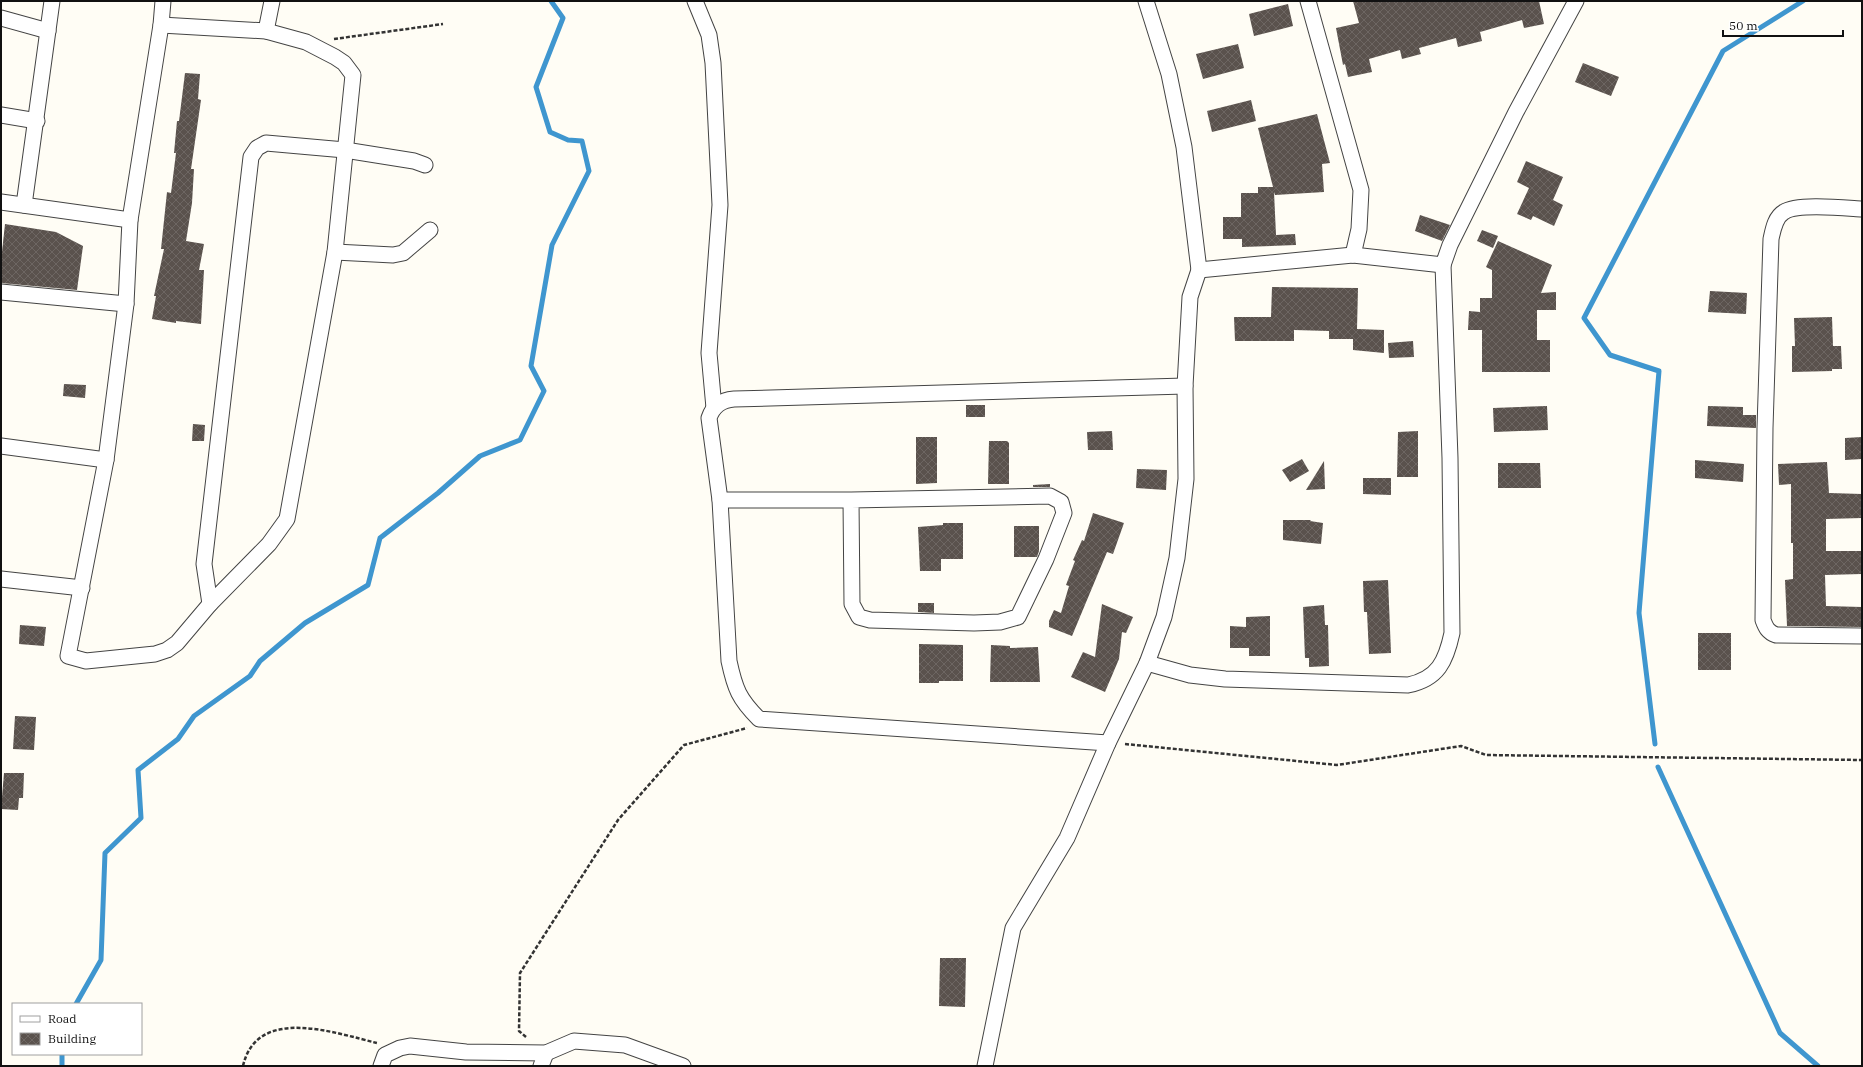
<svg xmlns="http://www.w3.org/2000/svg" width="1863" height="1067" font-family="'IBM Plex Serif',serif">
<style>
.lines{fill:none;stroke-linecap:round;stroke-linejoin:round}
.stream{stroke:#3f96cf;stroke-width:5}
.building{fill:url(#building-cross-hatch)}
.minor-casing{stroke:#444;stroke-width:17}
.path{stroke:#333;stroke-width:2.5;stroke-dasharray:4 2;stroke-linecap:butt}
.minor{stroke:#fff;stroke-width:15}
</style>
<defs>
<pattern id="building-cross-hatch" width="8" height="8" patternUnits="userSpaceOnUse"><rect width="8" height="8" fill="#5a524d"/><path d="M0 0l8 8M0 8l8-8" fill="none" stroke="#6d6662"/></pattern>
</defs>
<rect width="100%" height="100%" fill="#fffdf5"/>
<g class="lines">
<!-- stream -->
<g class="stream">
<polyline points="1655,744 1639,613 1659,371 1610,355 1584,318 1723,51 1803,1"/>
<polyline points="1658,767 1780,1033 1818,1066"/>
<polyline points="76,1004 101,960 105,853 141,818 138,770 178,739 194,716 250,676 260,661 305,623 368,585 380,538 438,493 480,456 520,440 544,391 531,366 552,245 589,171 582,141 568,140 550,132 536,87 563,18 551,1"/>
<polyline points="62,1054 62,1066"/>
</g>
</g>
<!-- building -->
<g class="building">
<polygon points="1353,1 1539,1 1544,24 1524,28 1522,20 1480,32 1482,41 1458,47 1456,38 1419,48 1421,54 1402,59 1400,50 1369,59 1372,72 1348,77 1345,64 1343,65 1336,28 1359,23"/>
<polygon points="1288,4 1293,26 1254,36 1249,14"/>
<polygon points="1238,44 1244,68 1203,79 1196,54"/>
<polygon points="1583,63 1619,77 1611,96 1575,82"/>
<polygon points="185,73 200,74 198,99 201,100 191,169 194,169 192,203 186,241 204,244 199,270 204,270 201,324 176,321 176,323 152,319 156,296 154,296 164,249 161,249 167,192 171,193 176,153 174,153 177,121 179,121"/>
<polygon points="1251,100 1256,121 1212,132 1207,111"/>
<polygon points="1317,114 1330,163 1322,164 1324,192 1275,195 1274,192 1276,235 1295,234 1296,245 1242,247 1242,239 1223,239 1223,217 1241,217 1241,193 1258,193 1258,187 1273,187 1258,128"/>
<polygon points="1526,161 1563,177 1553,200 1563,205 1554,226 1533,216 1531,220 1517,214 1529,188 1517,182"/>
<polygon points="1420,215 1450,225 1442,241 1415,231"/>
<polygon points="5,224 56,232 83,246 77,290 1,283 1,261"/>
<polygon points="1482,230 1498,236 1493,248 1477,241"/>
<polygon points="1498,241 1552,265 1541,293 1556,292 1556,310 1537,310 1537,340 1550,340 1550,372 1482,372 1482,330 1468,330 1469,311 1480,312 1480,298 1492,298 1492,270 1486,267"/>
<polygon points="1272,287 1358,288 1357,329 1384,330 1384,353 1353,350 1353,339 1329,339 1329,331 1294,330 1294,341 1235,341 1234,317 1271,317"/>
<polygon points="1710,291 1747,293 1746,314 1708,312"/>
<polygon points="1832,317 1833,346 1841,346 1842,369 1832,369 1832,371 1792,372 1792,346 1795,346 1794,318"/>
<polygon points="1413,341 1414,357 1389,358 1388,343"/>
<polygon points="64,384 86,385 85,398 63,396"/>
<rect x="966" y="405" width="19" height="12"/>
<polygon points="1547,406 1548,430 1494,432 1493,408"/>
<polygon points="1708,406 1743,407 1743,415 1756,415 1756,428 1707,426"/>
<polygon points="193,424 205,425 204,441 192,441"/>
<polygon points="1112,431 1113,450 1088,450 1087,432"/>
<polygon points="1418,431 1418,477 1397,477 1398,432"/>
<polygon points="916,437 937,437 937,483 916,484"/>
<polygon points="1862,437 1862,459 1845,460 1845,438"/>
<polygon points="989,441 1007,441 1009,443 1009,484 988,484"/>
<polygon points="1302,459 1309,471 1290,482 1282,470"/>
<polygon points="1695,460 1744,464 1743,482 1695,478"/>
<polygon points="1324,461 1325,489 1306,490"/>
<polygon points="1827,462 1829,493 1862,494 1862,518 1826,519 1826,551 1862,551 1862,574 1825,575 1826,606 1862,607 1862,627 1787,626 1785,580 1793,579 1793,543 1791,543 1791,484 1779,485 1778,464"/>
<polygon points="1498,463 1540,463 1541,488 1498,488"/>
<polygon points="1137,469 1167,470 1166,490 1136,488"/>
<polygon points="1363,478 1391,478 1391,495 1363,494"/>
<polygon points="1050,484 1050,487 1033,487 1033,485"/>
<polygon points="1093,513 1124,523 1113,554 1107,552 1072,636 1049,627 1049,621 1054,610 1061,613 1069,586 1066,585 1075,561 1073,560 1082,540 1084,541"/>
<polygon points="1283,520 1311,520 1310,521 1323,523 1321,544 1283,540"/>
<polygon points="943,523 963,523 963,559 941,559 941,571 920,571 918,527 943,525"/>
<polygon points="1014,526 1039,526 1039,551 1037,557 1014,557"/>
<polygon points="1388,580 1391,653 1369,654 1367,612 1364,612 1363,581"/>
<polygon points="918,603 934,603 934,613 918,612"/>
<polygon points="1102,604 1133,617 1126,633 1122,632 1119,659 1105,692 1071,677 1083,652 1095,657"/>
<polygon points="1324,605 1325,625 1328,625 1329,666 1309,667 1309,658 1305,658 1303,607"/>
<polygon points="1270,616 1270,656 1249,656 1249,648 1230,648 1230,626 1246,627 1246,617"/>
<polygon points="20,625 46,627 44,646 19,644"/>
<rect x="1698" y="633" width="33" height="37"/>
<polygon points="919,644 963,645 963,681 939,681 939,683 919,683"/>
<polygon points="991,645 1010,646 1010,648 1038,647 1040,682 990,682"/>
<polygon points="15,716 36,717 34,750 13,749"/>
<polygon points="4,773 24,773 23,798 19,798 18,810 1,809"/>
<polygon points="940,958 966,958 965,1007 939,1006"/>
</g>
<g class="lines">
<defs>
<g id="minor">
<polyline points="695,1 709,35 713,63 720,205 709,353 714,408"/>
<polyline points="1146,1 1169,74 1184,147 1199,270 1353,255 1443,265 1450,245 1516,112 1576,1"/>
<polyline points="1308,1 1361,190 1359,229 1353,255"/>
<polyline points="1,18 48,31"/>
<polyline points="266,31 272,1"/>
<polyline points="1,115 37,121"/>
<polyline points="1,202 130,220"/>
<polyline points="24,205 52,1"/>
<path d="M1862,209C1845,208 1797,203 1784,212C1775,217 1773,230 1771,239L1765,428L1763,620C1766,628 1768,632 1776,635L1862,636"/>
<polyline points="335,252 393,255 403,253 430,230"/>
<polyline points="1,292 126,304 130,220 161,25 163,1"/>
<polyline points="126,304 106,460 68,656 86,661 155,654 167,650 177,643 210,604 269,544 287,519 335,252 353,75 344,63 335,57 306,42 266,31 161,25"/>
<polyline points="1,446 106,460"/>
<polyline points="720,500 851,500 1050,496 1061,502 1064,513 1046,559 1018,617 1000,622 974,623 870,620 859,617 852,604 851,500"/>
<polyline points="1,579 82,588"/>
<polyline points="210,604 204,564 251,157 257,148 266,143 345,150 414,161 425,165"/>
<path d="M1147,663L1190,675L1225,679L1408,685C1438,679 1446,661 1452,633L1450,458L1443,265"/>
<path d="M1108,743L759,719C739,699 735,689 729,661L720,500L709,418C713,406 721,400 734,399L1185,386"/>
<polyline points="381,1066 385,1055 400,1048 410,1046 466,1052 546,1053 574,1041 625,1045 683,1066"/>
<polyline points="541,1066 546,1053"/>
<polyline points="985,1066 1013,928 1067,838 1108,743 1147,663 1164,617 1177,558 1186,479 1185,386 1190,297 1199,270"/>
</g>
</defs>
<!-- minor casing -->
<use href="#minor" class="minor-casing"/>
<!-- path -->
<g class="path">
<polyline points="334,39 443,24"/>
<polyline points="1125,744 1337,765 1461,746 1486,755 1862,760"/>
<polyline points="526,1037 519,1031 520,973 618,820 684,745 747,728"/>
<path d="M243,1066C257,1005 335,1033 377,1043"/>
</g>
<!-- minor -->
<use href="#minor" class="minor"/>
</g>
<!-- border -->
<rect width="1863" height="1067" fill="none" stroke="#111111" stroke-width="4"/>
<!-- legend -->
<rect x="12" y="1003" width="130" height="52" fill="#ffffff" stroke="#a0a0a0"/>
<rect x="20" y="1016" width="20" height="6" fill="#ffffff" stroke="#a0a0a0"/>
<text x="48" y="1023" font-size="12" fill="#111111">Road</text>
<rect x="20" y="1033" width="20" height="12" fill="url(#building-cross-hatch)" stroke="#a0a0a0"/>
<text x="48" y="1043" font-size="12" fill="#111111">Building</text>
<!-- scale -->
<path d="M1723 30v6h120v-6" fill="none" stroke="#111111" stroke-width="2"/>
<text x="1729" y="30" font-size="12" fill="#111111" stroke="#ffffff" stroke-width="3" paint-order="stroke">50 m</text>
</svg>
